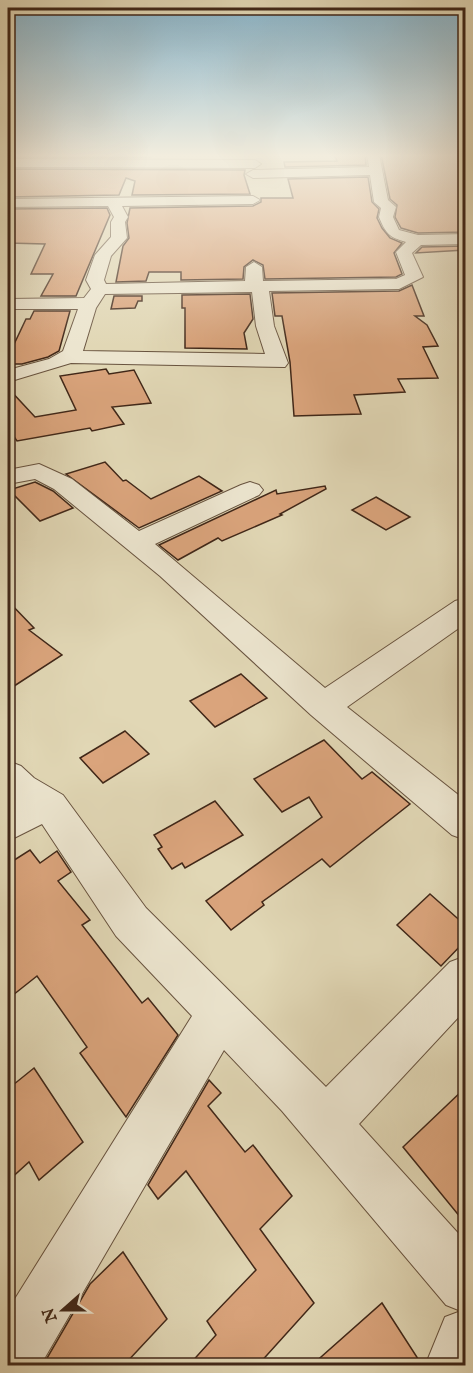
<svg xmlns="http://www.w3.org/2000/svg" width="473" height="1373" font-family="'IM FELL English',serif">
<style>
.building{fill:#daa47c;stroke:#402718;stroke-width:1.5}
.lines{fill:none;stroke-linecap:round;stroke-linejoin:round}
.minor-casing{stroke:#68533f;stroke-width:2}
.minor{fill:#ece5cf;fill-rule:evenodd}
</style>
<rect width="100%" height="100%" fill="#e1d7b5"/>
<filter id="stains"><feTurbulence type="fractalNoise" baseFrequency=".00333" numOctaves="4"/><feColorMatrix values="0 0 0 0 .2 0 0 0 0 .09 0 0 0 0 .02 0 0 0 .5 -.17"/></filter>
<radialGradient id="worn" r=".72"><stop offset=".6" stop-color="#630" stop-opacity="0"/><stop offset="1" stop-color="#630" stop-opacity=".3"/></radialGradient>
<!-- building -->
<g class="building">
<polygon points="17,154 152,154 151,157 8,157"/>
<polygon points="334,154 365,154 366,165 285,167 284,162 337,161"/>
<polygon points="381,154 465,156 465,232 418,233 401,228 395,217 397,205 390,199"/>
<polygon points="8,169 245,170 244,175 250,194 132,195 135,181 126,178 119,195 8,197"/>
<polygon points="368,177 372,202 379,209 377,218 382,228 390,238 402,243 394,253 402,274 396,277 265,279 263,265 253,260 244,267 243,279 181,280 181,272 149,272 146,281 116,282 123,246 129,238 127,223 130,208 253,206 261,202 261,198 293,198 288,179"/>
<polygon points="107,208 110,215 76,296 41,296 53,274 31,274 45,244 8,243 8,209"/>
<polygon points="465,246 465,250 416,253 422,247"/>
<polygon points="412,285 424,316 415,316 427,325 438,346 423,347 438,378 398,379 405,392 354,395 361,414 294,416 290,362 282,316 275,316 272,293 399,291"/>
<polygon points="250,294 253,319 244,333 247,349 185,348 185,308 182,308 182,295"/>
<polygon points="114,296 142,296 142,301 138,301 135,308 111,309"/>
<polygon points="34,311 70,311 59,351 48,357 22,364 8,364 8,357 26,319 30,319"/>
<polygon points="106,369 109,374 134,370 151,403 112,407 124,424 92,431 90,428 17,441 8,428 8,388 35,417 76,410 60,376"/>
<polygon points="105,462 123,481 126,480 151,499 199,476 222,491 139,528 66,474"/>
<polygon points="35,482 53,491 73,508 40,521 9,490"/>
<polygon points="325,486 326,489 280,514 282,515 222,541 218,538 178,560 159,545 276,490 277,494"/>
<polygon points="376,497 410,517 386,530 352,510"/>
<polygon points="8,601 34,628 29,630 62,655 8,690"/>
<polygon points="241,674 267,698 215,727 190,701"/>
<polygon points="125,731 149,754 103,783 80,758"/>
<polygon points="324,740 362,779 372,772 410,804 330,867 322,859 262,902 264,905 231,930 206,901 322,817 309,797 282,812 254,779"/>
<polygon points="215,801 243,835 185,868 182,863 172,869 158,849 162,847 154,835"/>
<polygon points="30,850 40,863 57,851 71,872 58,881 90,920 82,925 142,1003 148,998 178,1035 126,1117 80,1053 87,1047 37,976 8,999 8,864"/>
<polygon points="430,894 465,925 465,941 441,966 397,925"/>
<polygon points="34,1068 83,1142 39,1180 29,1162 8,1181 8,1089"/>
<polygon points="209,1080 221,1093 208,1106 245,1152 253,1145 292,1196 260,1229 314,1303 258,1365 189,1365 216,1335 207,1321 256,1270 186,1171 158,1199 148,1185"/>
<polygon points="465,1088 465,1223 403,1147"/>
<polygon points="123,1252 167,1319 124,1365 43,1365 90,1284"/>
<polygon points="382,1303 422,1365 312,1365"/>
</g>
<g class="lines">
<defs>
<g id="minor">
<path d="M367,154H379L388,200L396,207L393,217L399,230L418,235L466,234V244L421,245L412,253L423,277L399,289L269,291L274,326L288,363L285,367L71,363L8,382V370L49,359L63,351L78,309H8V299L84,298L91,289L86,280L95,255L111,237V222L114,217L108,206L8,207V199L253,196L260,200L253,204L122,206L128,217L125,222L127,238L111,256L104,280L106,284L245,281L246,267L254,262L262,267L263,281L396,279L405,275L396,252L406,242C389,237 386,234 379,217L381,208L374,202L370,175L253,178L246,174L253,170L369,167ZM252,292L256,326L265,354L83,351L96,308L105,294Z"/>
<polygon points="8,159 255,160 261,164 255,168 8,167"/>
<polygon points="39,464 72,479 139,531 241,485 250,482 259,485 263,490 259,495 155,544 325,688 455,601 466,598 466,623 347,707 466,801 466,840 452,835 311,715 160,576 54,489 35,479 8,484 8,470"/>
<polygon points="8,761 21,766 34,778 63,795 146,908 326,1087 450,962 466,956 466,1009 359,1124 466,1242 466,1366 425,1366 445,1317 461,1311 446,1305 282,1111 224,1050 40,1366 8,1366 8,1310 192,1016 116,936 42,824 8,841 8,806 14,803 8,799"/>
</g>
</defs>
<!-- minor casing -->
<use href="#minor" class="minor-casing"/>
<!-- minor -->
<use href="#minor" class="minor"/>
</g>
<!-- sky -->
<linearGradient id="sky" x2="0" y2="1"><stop stop-color="#87b6ce"/><stop offset="0.45" stop-color="#f2edde"/><stop offset="1" stop-color="#f2edde" stop-opacity="0"/></linearGradient>
<rect width="473" height="346" fill="url(#sky)"/>
<!-- margin -->
<rect width="473" height="1373" fill="none" stroke="#e1d7b5" stroke-width="30"/>
<rect x="9" y="9" width="455" height="1355" fill="none" stroke="#402718" stroke-width="3"/>
<rect x="15" y="15" width="443" height="1343" fill="none" stroke="#402718" stroke-width="1.5"/>
<!-- north arrow -->
<g transform="translate(63 1310) rotate(249)" stroke="#ece5cf" stroke-width="4.5" paint-order="stroke">
<path d="M0-4.5L10 22L0 15L-10 22Z" fill="#402718"/>
<text y="-9" font-size="16" font-weight="bold" text-anchor="middle" fill="#402718">N</text>
</g>
<rect width="100%" height="100%" filter="url(#stains)"/>
<rect width="100%" height="100%" fill="url(#worn)"/>
</svg>
